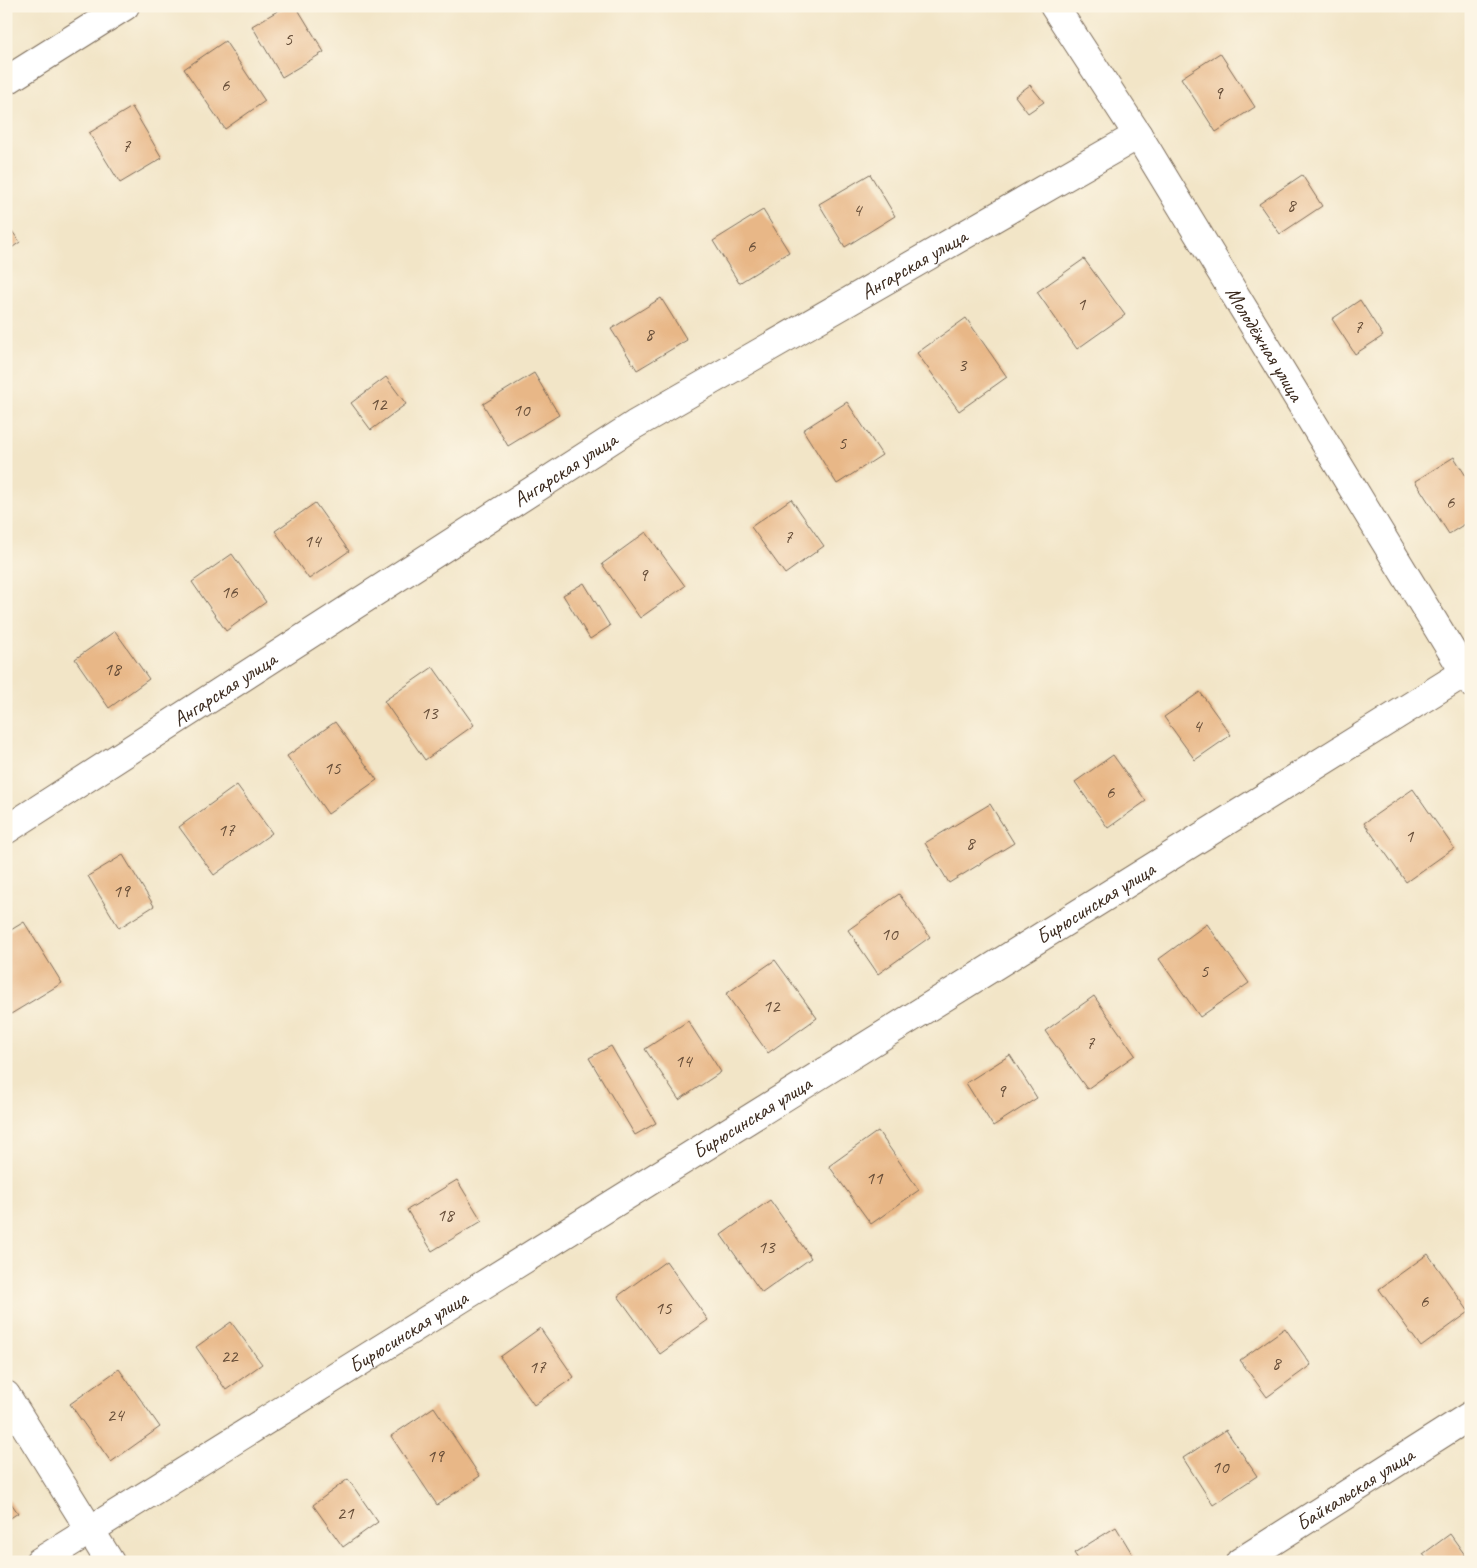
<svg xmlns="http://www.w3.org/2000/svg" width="1477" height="1568" font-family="Caveat,sans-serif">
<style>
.building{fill:#e8b787}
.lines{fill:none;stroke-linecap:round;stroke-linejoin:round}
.minor-casing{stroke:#7b6b59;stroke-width:30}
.minor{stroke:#fff;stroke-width:28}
.labels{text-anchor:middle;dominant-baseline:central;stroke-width:4.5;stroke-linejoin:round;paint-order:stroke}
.number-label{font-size:19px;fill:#664d38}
.street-label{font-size:21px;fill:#3b2a1e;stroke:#fcf5e5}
</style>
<rect width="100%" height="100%" fill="#fcf5e5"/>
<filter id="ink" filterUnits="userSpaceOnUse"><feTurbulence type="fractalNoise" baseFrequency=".02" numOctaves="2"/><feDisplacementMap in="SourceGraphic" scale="10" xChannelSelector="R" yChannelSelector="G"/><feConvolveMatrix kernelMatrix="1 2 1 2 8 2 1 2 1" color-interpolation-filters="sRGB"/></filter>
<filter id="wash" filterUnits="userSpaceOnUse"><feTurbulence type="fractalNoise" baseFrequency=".0096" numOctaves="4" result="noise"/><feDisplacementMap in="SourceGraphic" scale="20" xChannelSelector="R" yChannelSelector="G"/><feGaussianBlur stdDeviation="1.12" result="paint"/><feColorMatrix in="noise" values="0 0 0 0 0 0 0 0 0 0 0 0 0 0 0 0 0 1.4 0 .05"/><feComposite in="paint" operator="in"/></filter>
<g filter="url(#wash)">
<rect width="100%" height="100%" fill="#f2e5c7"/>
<g id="blocks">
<!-- building -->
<g class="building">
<polygon points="286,6 296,6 324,52 282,77 252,26"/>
<polygon points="225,41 265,101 225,129 184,69"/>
<polygon points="1220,53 1255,107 1216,132 1181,78"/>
<polygon points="1030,85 1044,102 1028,113 1015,96"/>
<polygon points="132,107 162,158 120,183 89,133"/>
<polygon points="870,174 895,216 845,247 819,204"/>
<polygon points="1302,175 1322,206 1280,234 1259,204"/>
<polygon points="763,210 789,252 739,283 713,241"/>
<polygon points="6,223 20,242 6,252"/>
<polygon points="1084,259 1125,315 1077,349 1037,292"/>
<polygon points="661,298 687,340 637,370 611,329"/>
<polygon points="1360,300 1383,336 1355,354 1332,319"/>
<polygon points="966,318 1007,377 959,411 917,353"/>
<polygon points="534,373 559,415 508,446 483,404"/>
<polygon points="386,377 406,404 371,430 351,403"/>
<polygon points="847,402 882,455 837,484 803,430"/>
<polygon points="1454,457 1471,484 1471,520 1449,534 1415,481"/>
<polygon points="791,499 824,546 785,574 751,527"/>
<polygon points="315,503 349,551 309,579 275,531"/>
<polygon points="646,532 685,586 640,618 602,564"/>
<polygon points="232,554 266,602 226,631 192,582"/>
<polygon points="584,583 610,626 590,639 563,595"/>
<polygon points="115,631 149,679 109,708 75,659"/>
<polygon points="433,667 474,725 425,760 384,701"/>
<polygon points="1200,692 1231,735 1195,760 1164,717"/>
<polygon points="335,722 377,780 328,814 287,756"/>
<polygon points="1113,755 1146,801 1108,828 1075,782"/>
<polygon points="237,785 272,833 214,875 179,827"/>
<polygon points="1413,789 1454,848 1406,882 1364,823"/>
<polygon points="990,804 1014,843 949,883 925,843"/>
<polygon points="123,855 154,906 119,928 88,876"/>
<polygon points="899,894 930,937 878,974 848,930"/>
<polygon points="24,922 62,983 11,1014 6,1006 6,933"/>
<polygon points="1207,924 1249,983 1200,1017 1159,959"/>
<polygon points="775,960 817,1018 768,1053 726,994"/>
<polygon points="1094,996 1135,1055 1087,1089 1045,1031"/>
<polygon points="688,1021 721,1072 679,1100 645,1049"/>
<polygon points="611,1046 656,1123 635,1135 589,1058"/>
<polygon points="1010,1055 1037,1098 993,1126 966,1083"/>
<polygon points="878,1131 919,1190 871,1224 829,1166"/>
<polygon points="457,1180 482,1221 432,1251 407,1210"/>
<polygon points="770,1200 811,1258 762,1293 721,1235"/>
<polygon points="1428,1254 1469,1312 1421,1347 1379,1289"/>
<polygon points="666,1261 708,1320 660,1354 618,1296"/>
<polygon points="231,1322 262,1364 226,1390 196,1347"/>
<polygon points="540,1328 574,1377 534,1405 500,1357"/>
<polygon points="1285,1328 1311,1365 1267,1397 1240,1360"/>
<polygon points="119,1369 160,1427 111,1462 70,1404"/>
<polygon points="434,1407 480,1476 437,1505 391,1436"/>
<polygon points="1226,1430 1257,1476 1213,1505 1183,1458"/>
<polygon points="348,1479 378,1522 343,1547 313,1505"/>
<polygon points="6,1496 18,1513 6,1521"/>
<polygon points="1116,1527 1137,1562 1080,1562 1074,1553"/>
<polygon points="1450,1534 1470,1562 1429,1562 1423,1554"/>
</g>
</g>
</g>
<g filter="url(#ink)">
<use href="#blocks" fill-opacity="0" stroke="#7b6b59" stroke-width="1"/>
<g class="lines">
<defs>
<g id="minor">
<path id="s1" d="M1054,6L1138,135L1471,683"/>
<polyline points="6,81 125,6"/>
<path id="s2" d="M6,830L634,425L1138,135"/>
<polyline points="6,1395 110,1562"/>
<path id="s3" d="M39,1562L1464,673"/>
<path id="s4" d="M1240,1562L1471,1415"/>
</g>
</defs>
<!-- minor casing -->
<use href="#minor" class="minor-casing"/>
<!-- minor -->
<use href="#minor" class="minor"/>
</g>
</g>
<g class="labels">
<!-- number labels -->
<g class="number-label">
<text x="288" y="39">5</text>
<text x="225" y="85">6</text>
<text x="1218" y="93">9</text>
<text x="126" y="146">7</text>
<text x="1291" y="205">8</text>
<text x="857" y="210">4</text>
<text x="751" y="246">6</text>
<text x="1081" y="304">1</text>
<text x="1358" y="327">7</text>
<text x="649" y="334">8</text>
<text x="962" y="365">3</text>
<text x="378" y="404">12</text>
<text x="521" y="410">10</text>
<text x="842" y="443">5</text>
<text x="1450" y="502">6</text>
<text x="788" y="537">7</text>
<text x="312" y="541">14</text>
<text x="643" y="575">9</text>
<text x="229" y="592">16</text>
<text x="112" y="669">18</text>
<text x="429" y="713">13</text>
<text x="1197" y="726">4</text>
<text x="332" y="768">15</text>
<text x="1110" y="792">6</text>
<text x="226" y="830">17</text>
<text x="1409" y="836">1</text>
<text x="970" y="843">8</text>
<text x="121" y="891">19</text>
<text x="889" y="934">10</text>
<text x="1204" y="971">5</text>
<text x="771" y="1006">12</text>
<text x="1090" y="1043">7</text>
<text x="683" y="1061">14</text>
<text x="1001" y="1091">9</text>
<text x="874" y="1178">11</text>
<text x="445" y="1215">18</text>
<text x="766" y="1247">13</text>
<text x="1424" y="1301">6</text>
<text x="663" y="1308">15</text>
<text x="229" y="1356">22</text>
<text x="1276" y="1363">8</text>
<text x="537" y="1367">17</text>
<text x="115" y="1415">24</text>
<text x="435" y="1456">19</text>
<text x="1220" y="1467">10</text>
<text x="345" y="1513">21</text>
</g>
<!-- street labels -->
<g class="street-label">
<text stroke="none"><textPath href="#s2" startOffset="1070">Ангарская улица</textPath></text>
<text stroke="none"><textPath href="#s1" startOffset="398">Молодёжная улица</textPath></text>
<text stroke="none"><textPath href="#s2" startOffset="665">Ангарская улица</textPath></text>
<text stroke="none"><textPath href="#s2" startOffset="260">Ангарская улица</textPath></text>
<text stroke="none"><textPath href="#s3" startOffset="1245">Бирюсинская улица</textPath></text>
<text stroke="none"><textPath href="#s3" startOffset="840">Бирюсинская улица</textPath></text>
<text stroke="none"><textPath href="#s3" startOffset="435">Бирюсинская улица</textPath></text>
<text stroke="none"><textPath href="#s4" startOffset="136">Байкальская улица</textPath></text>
</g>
</g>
<!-- margin -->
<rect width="1477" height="1568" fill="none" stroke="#fcf5e5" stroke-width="25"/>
</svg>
